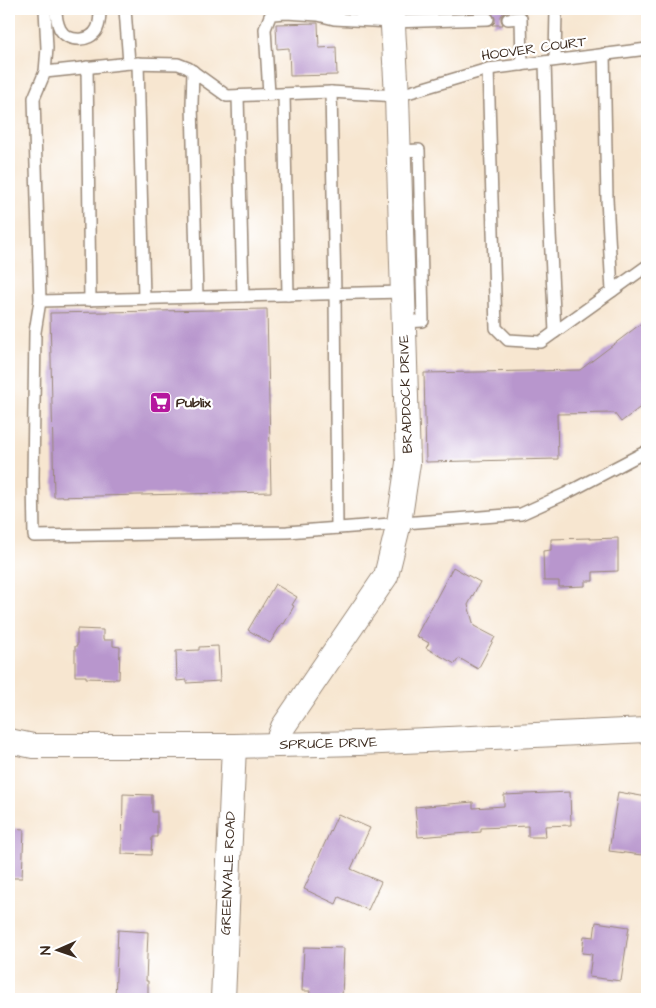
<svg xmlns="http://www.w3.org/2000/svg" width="656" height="1008" font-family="'Architects Daughter',sans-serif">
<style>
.building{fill:#b896cd}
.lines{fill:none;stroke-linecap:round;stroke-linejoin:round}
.service-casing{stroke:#987;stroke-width:14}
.minor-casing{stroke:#987;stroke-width:26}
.service{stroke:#fff;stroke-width:11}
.minor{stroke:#fff;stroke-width:24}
.labels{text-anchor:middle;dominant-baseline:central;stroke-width:4.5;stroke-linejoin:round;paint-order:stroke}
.street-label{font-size:14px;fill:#3b2a1e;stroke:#fff}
.poi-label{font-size:14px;font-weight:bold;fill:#3b2a1e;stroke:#fff;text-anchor:start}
</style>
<rect width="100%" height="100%" fill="#fff"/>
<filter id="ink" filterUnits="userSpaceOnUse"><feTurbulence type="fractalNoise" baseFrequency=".02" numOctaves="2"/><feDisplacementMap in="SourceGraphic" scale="10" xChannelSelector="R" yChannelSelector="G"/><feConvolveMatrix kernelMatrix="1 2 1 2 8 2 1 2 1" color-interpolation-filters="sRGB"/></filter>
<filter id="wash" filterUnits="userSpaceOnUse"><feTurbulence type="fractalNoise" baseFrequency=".0096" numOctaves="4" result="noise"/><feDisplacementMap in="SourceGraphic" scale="20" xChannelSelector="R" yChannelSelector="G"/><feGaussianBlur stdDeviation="1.12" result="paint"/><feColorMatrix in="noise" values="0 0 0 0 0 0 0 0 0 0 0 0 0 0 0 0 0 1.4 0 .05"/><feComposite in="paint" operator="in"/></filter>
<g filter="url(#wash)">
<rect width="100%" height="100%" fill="#f7e6d0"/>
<g id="blocks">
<!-- building -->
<g class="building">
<polygon points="488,9 508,9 508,11 503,13 501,16 501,20 503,25 492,25 495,22 495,18 492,13 488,12"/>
<polygon points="318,23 319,48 336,47 337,75 290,76 289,48 277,49 276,24"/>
<polygon points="267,309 271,492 54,497 50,313"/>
<polygon points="647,319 647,402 621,422 614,413 557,414 558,459 426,462 424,373 580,370"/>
<polygon points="590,538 590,539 618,538 618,571 593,572 593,581 585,581 585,586 559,587 559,581 544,581 543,551 551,550 551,539"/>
<polygon points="453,567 480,582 468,605 474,626 495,637 478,669 459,658 455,664 426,648 429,643 416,636"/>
<polygon points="275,584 297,597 292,605 294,606 284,624 282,623 270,643 248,630"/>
<polygon points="77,629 103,630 103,640 113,640 113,646 120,647 119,679 86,678 86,676 75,676 75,646 77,646"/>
<polygon points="218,646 220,681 187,683 187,680 177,681 176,651 199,650 199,647"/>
<polygon points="570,792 571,825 545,826 546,837 528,837 528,826 481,828 481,832 418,837 415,807 473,802 473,808 504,806 504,795"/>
<polygon points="618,792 647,797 647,818 642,855 609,851"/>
<polygon points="123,794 152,795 152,812 157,812 157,837 152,837 151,855 122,854"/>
<polygon points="338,814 370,828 351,869 381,882 368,910 339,897 336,904 304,889"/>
<polygon points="9,828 24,829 22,878 9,878"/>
<polygon points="596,922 629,927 621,981 589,977 592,954 582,953 584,936 594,937"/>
<polygon points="118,930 148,932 146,981 148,981 148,999 115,999"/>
<polygon points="304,947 344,948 342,997 339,997 339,999 309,999 310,991 302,991"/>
</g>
</g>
</g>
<g filter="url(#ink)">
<use href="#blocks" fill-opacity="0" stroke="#987" stroke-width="1"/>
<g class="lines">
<defs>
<g id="service">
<path d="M56,9C56,15 57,23 60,29C67,42 90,43 97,29C100,23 100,15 100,9"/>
<polyline points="125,9 129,63 178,64 188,68 227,96 331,92 397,96 488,69 647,49"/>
<polyline points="508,19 521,18 522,65"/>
<polyline points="604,54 607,199 612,291"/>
<polyline points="555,60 556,9"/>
<polyline points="545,62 550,233 555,332"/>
<polyline points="130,63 45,72 34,98 40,301 403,292"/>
<polyline points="138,63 144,298"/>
<polyline points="87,67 90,300"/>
<polyline points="488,69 496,328 508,340 541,342 647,266"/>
<polyline points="193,71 192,104 197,297"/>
<polyline points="45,72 47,48 45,9"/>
<polyline points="331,92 335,294 337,528"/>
<polyline points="269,94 265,29 270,16 273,14 286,13 318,15 334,19 392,22 488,19"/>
<polyline points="284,94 288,295"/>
<polyline points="238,96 243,296"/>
<polyline points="399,151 419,150 423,321 404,322"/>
<polyline points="40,301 35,332 33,478 34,536 287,532 521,514 565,494 647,451"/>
</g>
<g id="minor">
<path id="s1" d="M9,741L33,746H234L359,743L647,730"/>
<polyline points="276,745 283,727 386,576 399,523 408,463 397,96 392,9"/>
<path id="s2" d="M223,999L234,746"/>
</g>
</defs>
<!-- service casing -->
<use href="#service" class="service-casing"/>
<!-- minor casing -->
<use href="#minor" class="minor-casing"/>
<!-- service -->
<use href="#service" class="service"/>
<!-- minor -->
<use href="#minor" class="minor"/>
</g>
</g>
<!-- icons -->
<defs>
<symbol id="supermarket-square" viewBox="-11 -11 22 22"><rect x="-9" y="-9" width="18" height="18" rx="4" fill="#b5179e" stroke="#fff"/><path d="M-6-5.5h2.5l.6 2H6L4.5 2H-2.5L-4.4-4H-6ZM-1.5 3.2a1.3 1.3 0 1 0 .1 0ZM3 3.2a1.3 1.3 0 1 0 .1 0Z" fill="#fff"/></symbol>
</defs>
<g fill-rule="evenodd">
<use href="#supermarket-square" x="148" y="390" width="25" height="25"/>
</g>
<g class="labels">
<!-- street labels -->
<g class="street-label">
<text transform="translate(534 49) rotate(-8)">HOOVER COURT</text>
<text transform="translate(406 394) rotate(-92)">BRADDOCK DRIVE</text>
<text stroke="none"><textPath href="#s1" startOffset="320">SPRUCE DRIVE</textPath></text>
<text stroke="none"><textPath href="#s2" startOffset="126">GREENVALE ROAD</textPath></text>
</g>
<!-- poi labels -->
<g class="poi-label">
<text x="176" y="403">Publix</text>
</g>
</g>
<!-- margin -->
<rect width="656" height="1008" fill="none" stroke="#fff" stroke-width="30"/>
<!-- north arrow -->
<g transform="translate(58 950) rotate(268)" stroke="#ffffff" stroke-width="4" paint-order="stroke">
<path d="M0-4L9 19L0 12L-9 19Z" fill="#3b2a1e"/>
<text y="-8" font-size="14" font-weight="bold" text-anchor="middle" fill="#3b2a1e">N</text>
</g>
</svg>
